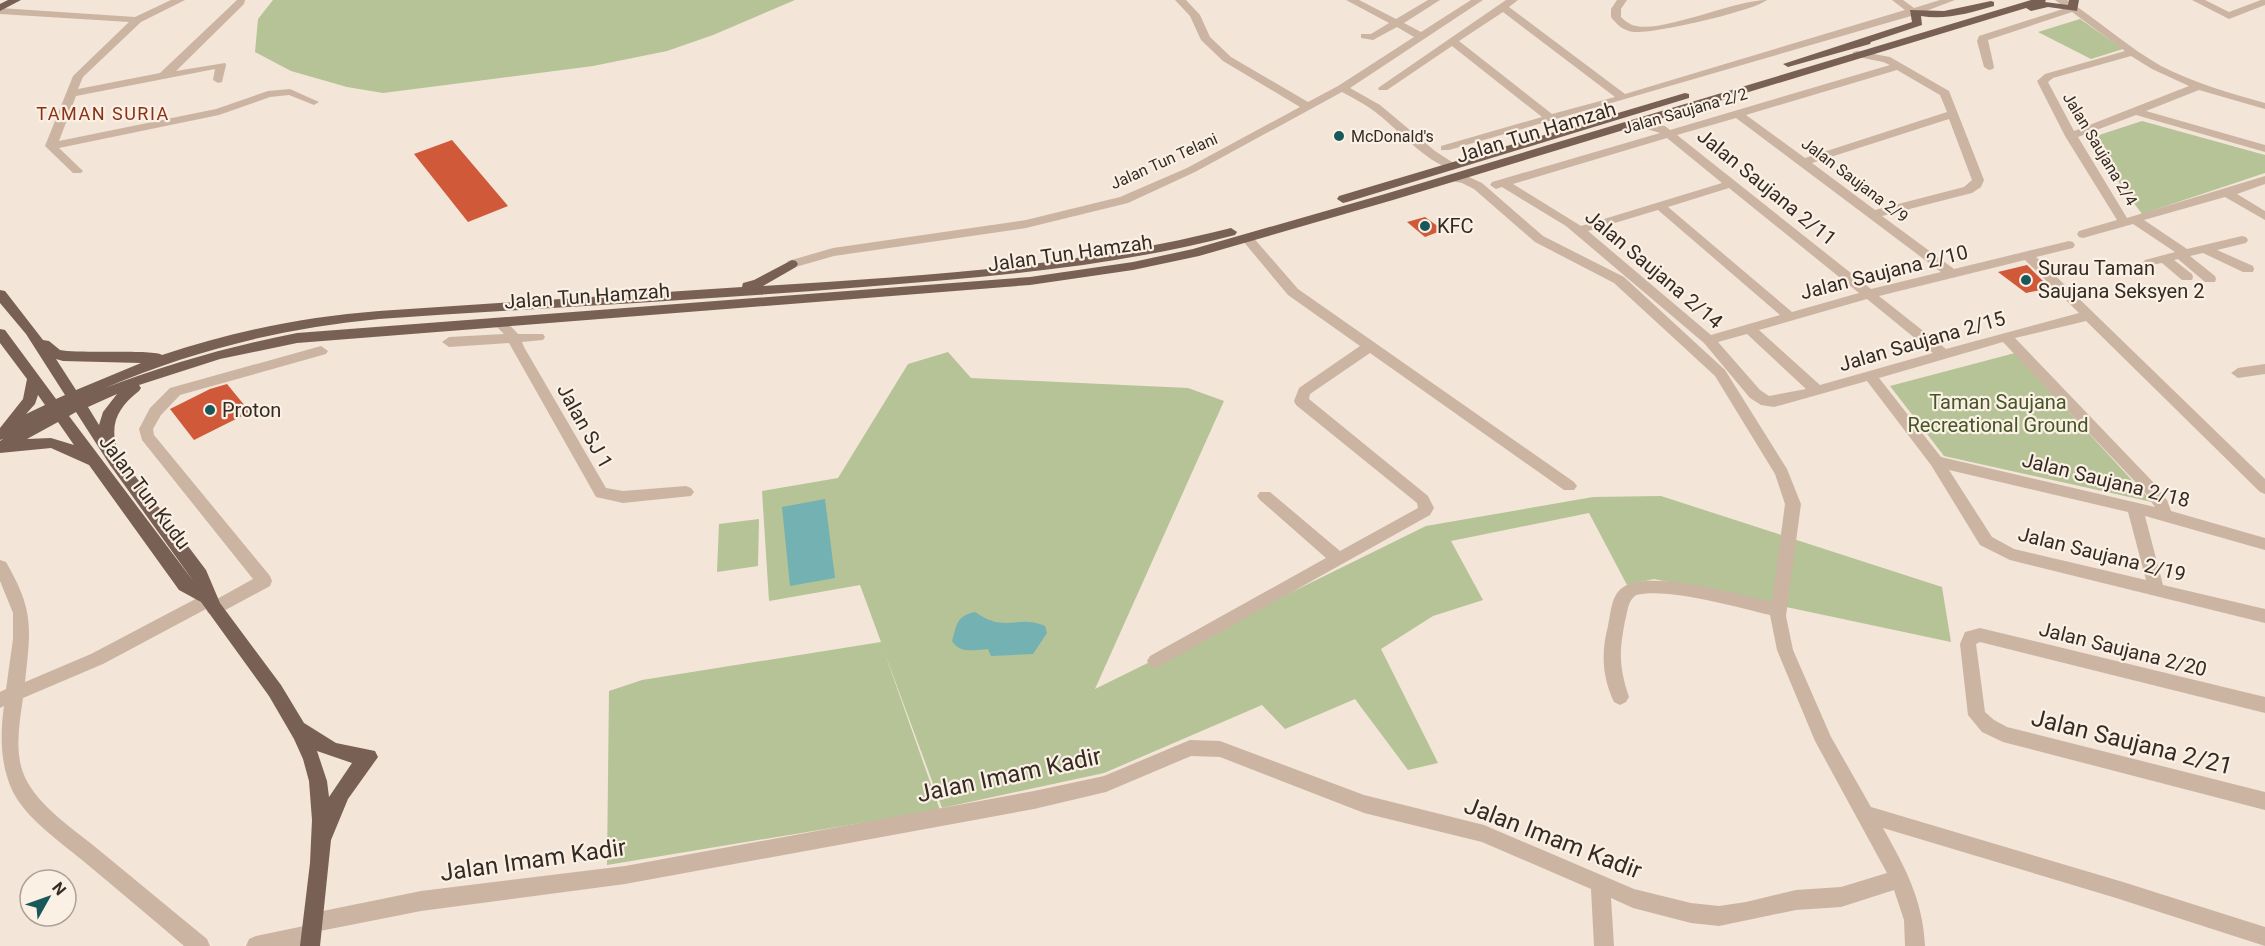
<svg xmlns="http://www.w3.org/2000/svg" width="2265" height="946" font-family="Roboto,sans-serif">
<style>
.green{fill:#b5c397}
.water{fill:#74b1b2}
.building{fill:#d05939}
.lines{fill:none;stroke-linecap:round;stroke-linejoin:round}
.minor{fill:#ccb4a3;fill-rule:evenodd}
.major{fill:#796055;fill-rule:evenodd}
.poi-dot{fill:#18585a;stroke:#faf0e4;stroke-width:2}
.labels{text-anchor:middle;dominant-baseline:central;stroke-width:4.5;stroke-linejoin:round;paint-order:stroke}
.far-street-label{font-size:16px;fill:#362a25;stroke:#faf0e4}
.far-poi-label{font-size:16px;fill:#362a25;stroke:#faf0e4;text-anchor:start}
.far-neighbourhood-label{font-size:18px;letter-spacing:1.5px;fill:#8b3118;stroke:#faf0e4}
.street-label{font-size:20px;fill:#362a25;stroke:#faf0e4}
.poi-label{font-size:20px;fill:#362a25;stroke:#faf0e4;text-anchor:start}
.park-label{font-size:20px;fill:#465627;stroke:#faf0e4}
.near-street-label{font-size:24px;fill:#362a25;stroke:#faf0e4}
</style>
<rect width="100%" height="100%" fill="#f3e5d7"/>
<!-- green -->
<g class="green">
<polygon points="273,0 795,0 713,35 667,51 593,66 383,93 347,87 291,71 255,52 258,19"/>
<polygon points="2080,19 2123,49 2091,59 2038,32"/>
<polygon points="2142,121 2265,155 2265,173 2142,214 2087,139"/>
<polygon points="948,352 971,378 1188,388 1224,401 1095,689 1426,526 1593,497 1661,496 1942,587 1951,642 1654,579 1627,585 1589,513 1451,541 1483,600 1433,616 1381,649 1438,763 1408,770 1355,699 1285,729 1262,705 1104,773 942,808 884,651 940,810 607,865 609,691 642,680 881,642 860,585 769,601 762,491 838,478 908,364"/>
<polygon points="2015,353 2152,502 1944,456 1890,386"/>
<polygon points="759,519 758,566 717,572 719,524"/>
</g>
<!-- water -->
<g class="water">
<polygon points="825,499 835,578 790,586 782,507"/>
<path d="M975,612C1006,634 1017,614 1045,626L1047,633L1033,654L991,656L988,649C975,650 960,654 952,641C957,625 956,616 975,612Z"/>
</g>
<!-- building -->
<g class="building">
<polygon points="452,140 508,206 468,222 414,154"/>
<polygon points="1425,217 1443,230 1425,237 1407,222"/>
<polygon points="2027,265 2050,288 2026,293 1998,272"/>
<polygon points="227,384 250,412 194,440 170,409 210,389"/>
</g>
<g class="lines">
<!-- minor -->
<g class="minor">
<polygon points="171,0 185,0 141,22 83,77 78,89 160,73 237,0 245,0 244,4 176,71 225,63 226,65 222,82 218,83 213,80 215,69 76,96 59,141 216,109 268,91 290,89 319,102 314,105 289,95 270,97 219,115 59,148 83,171 81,173 73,173 45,146 73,76 129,22 0,14 0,8 135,17"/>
<path d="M1175,0H1186L1200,15L1210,37L1231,57L1308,102L1338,86L1414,37L1397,27L1373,40L1361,38V34H1371L1389,23L1346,0H1359L1396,19L1428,0H1440L1404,23L1421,32L1471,0H1483L1350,88L1380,105L1435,151L1458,166L1452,169C1425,162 1397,128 1374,111C1365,104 1353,98 1342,92L1195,172L1128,203L1026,228L834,256L792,268L788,267L786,264L788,261L833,248L1026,220L1120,197L1187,168L1300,107L1223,61L1201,40L1190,16Z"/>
<path d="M1506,0H1518L1509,7L1625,94L1905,10L1892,0H1903L1914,8L1940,0H1955L1918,14L1449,150H1441V146L1542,117L1452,46L1387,90H1379L1378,88ZM1503,12L1615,97L1552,114L1459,41Z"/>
<path d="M1617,0H1627L1621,9V17C1624,20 1628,23 1632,25C1660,35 1732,0 1767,0C1753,11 1654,34 1634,32C1624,31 1617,25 1611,17V9Z"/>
<path d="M2055,0H2067C2099,21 2128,47 2161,66C2194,83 2230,93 2265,103V109L2199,90L2146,111L2265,145V152L2136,115L2078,137L2127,218L2265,176V184L2237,194L2265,211V220L2225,197L2144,220L2187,249L2242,236L2246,237L2248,240L2246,243L2217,250L2253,266L2254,269L2253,272H2243L2203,253L2190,256L2215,276L2216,279L2215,282H2205L2178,259L2174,260L2192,274L2193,277L2192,280H2182L2162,263L2145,266L2143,263L2145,260L2175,252L2133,224L2083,238L2079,237L2077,234L2079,231L2117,220L2065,136L2037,81L2045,74L2125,51L2072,12L1988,40L1994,67L1993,69L1989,70L1984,67L1977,41L1979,36L2066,8ZM2131,56L2152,69L2189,86L2074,131L2048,82L2053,78Z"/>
<polygon points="2192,0 2205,0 2229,12 2261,0 2265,0 2265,5 2229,19"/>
<path d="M1857,51L1890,57L1949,91L1984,180L1981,187L1972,193L1882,216L1954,269L2069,241L2073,242L2075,245L2073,248L2036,257L2265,479V494L2260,492L2086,321L2015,338L2153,482L2167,500L2171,511L2265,538V550L2145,516L2163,585L2265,609V623L2010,560L1980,545L1931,465L1867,381L1774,407L1761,405L1750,398L1704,343L1566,226L1502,187L1496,189L1490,185L1492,182L1660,133L1630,124V120L1665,126L1670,130L1890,65L1883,62L1853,56V52ZM1897,70L1940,95L1947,112L1805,158L1746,115ZM1736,118L1941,272L1871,289L1677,135ZM1949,119L1972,180L1964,187L1875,210L1812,163ZM1667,138L1722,183L1581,226L1513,184ZM1729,188L1859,293L1792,312L1668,207ZM1658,210L1780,315L1711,335L1588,231ZM2025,260L2079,313L1946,349L1879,296ZM1867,299L1933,353L1820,385L1759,330ZM1747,334L1806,389L1769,396L1760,390L1718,342ZM2003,342L2143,490L2155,507L1941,457L1879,378ZM1949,470L2128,512L2146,580L2014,549L1992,537Z"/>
<path d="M1451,174L1469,177L1482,183L1543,236L1624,277L1725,370L1787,469L1801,504L1786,616L1793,650L1831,737L1871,807L2123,882L2265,927V946L2116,898L1883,828C1905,867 1923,900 1925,946H1905L1904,920L1894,890L1841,907L1796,910L1719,926L1691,923L1633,908L1611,898L1614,946H1594L1591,889L1482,842L1364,813L1220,757L1191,756L1106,792L1034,809L625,884L421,911L320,931L318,941L302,946H246L249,939L256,936L304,926L306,916L313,913L421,891L625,866L1034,791L1104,776L1190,740L1220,741L1364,795L1484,825L1634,889L1691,903L1719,906L1746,902L1796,890L1841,887L1887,873L1815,741L1777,650L1770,615C1736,607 1668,587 1636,595C1627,602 1628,611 1625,621C1619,652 1619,667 1629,697L1626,702L1620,705L1614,702C1602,677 1601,652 1608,626C1611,613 1611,596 1622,588C1647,568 1741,595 1772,602L1785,504L1775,474L1715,376L1614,283L1535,242L1474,189L1462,183L1447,180L1445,178Z"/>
<polygon points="1247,234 1251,235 1298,289 1574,482 1577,486 1574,490 1564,490 1370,353 1310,394 1309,399 1428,496 1434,508 1430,515 1156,668 1150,666 1147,661 1150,656 1326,558 1260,500 1257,496 1260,492 1270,492 1340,551 1418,508 1417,503 1296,405 1294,401 1299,388 1360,346 1288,295 1243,241 1241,238"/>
<polygon points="499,318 504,319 518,334 543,334 545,337 543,340 522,342 524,347 606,488 623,491 686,486 691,488 694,492 691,496 623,503 596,497 509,343 449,347 442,342 449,337 504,334 492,322"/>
<path d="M321,346L328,351L326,354L180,395L161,415L153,429L154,435L270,576L272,581L270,586L220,613L214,615L208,613L206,609L103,664L23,698C19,726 13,758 28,783C43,809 72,828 94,846C132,877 169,908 207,939L210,946H184C150,917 116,888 82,860C58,840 28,820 13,792C0,765 0,735 4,706L0,708V692L6,689L13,639V613L0,581V560L6,562C34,611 31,627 25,682L91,654L203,595L209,593L217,599L253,579L142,440L139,429L150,408L170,388Z"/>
<polygon points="2265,364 2265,374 2238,378 2231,373 2238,368"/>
<polygon points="1980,628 2265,697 2265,713 1980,642 1976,644 1985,712 1994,720 2007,727 2265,792 2265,810 2003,742 1982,732 1968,715 1960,644 1965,632"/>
</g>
<!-- major -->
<g class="major">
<polygon points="8,0 21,0 0,11 0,4"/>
<path d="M2031,0H2046L2045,2L2068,5L2069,0H2079L2077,11L2048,7L2031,11L2026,8L1393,200L1199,256L1133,270L1030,285L297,343L220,359L139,385L141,388L139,391C120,406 110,421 116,445L114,448L206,570L220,603L281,685L304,723L336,743L375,751L378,757L348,799L331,840L320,946H300L310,863L312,820L309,781L303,759L294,739L269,696L201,602L179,590L89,465L51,448L0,453V441L3,439L0,440V428L23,399L27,379L0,343V329L5,330L56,399L65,395L26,334L0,303V290L5,291L43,340L49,341L60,350C78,354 155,349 162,355C233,331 304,317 379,311L742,287L743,283L754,280L792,260L796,261L798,264L796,267L763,286C920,276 1078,267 1231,228L1237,232L1235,235C1113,267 989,277 863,287C702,300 540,308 379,319C283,328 194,350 105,388C167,364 231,346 297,333L1030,277L1133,262L1193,249L1385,194ZM56,359L63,361L141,363L76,390ZM117,394L103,412L99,425L88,407ZM38,395L45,405L26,414L35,404ZM76,412L110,465L194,582L69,416ZM58,422L74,445L51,438L27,439ZM317,751L352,763L329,797L327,781Z"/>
<path d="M1991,1L1994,2V6C1970,13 1946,20 1921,16L1922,25L1871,42L1870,44L1788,67L1783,64L1912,22L1910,10L1944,11Z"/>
<polygon points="1685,93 1689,94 1689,98 1347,202 1343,203 1337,199 1339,196"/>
</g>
</g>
<!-- markers -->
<g class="poi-dot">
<circle cx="1339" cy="136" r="6"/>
<circle cx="1425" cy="226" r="6"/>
<circle cx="2026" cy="280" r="6"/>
<circle cx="210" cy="410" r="6"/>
</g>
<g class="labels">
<!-- far-street labels -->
<g class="far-street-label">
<text transform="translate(1685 111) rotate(-16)">Jalan Saujana 2/2</text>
<text transform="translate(2100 149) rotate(59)">Jalan Saujana 2/4</text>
<text transform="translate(1164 161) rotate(-24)">Jalan Tun Telani</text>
<text transform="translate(1855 180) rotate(37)">Jalan Saujana 2/9</text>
</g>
<!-- far-poi labels -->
<g class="far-poi-label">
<text x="1351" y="136">McDonald's</text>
</g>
<!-- far-neighbourhood labels -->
<g class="far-neighbourhood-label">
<text x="103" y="113">TAMAN SURIA</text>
</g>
<!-- street labels -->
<g class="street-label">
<text transform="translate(1536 132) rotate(-17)">Jalan Tun Hamzah</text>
<text transform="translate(1767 187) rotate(39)">Jalan Saujana 2/11</text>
<text transform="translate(1070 253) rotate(-8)">Jalan Tun Hamzah</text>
<text transform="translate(1654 269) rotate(40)">Jalan Saujana 2/14</text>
<text transform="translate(1884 272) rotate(-14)">Jalan Saujana 2/10</text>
<text transform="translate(587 296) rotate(-4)">Jalan Tun Hamzah</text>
<text transform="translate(1922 341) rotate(-16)">Jalan Saujana 2/15</text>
<text transform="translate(585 426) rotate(61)">Jalan SJ 1</text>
<text transform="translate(2106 480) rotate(14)">Jalan Saujana 2/18</text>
<text transform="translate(145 492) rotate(53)">Jalan Tun Kudu</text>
<text transform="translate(2102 554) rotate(14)">Jalan Saujana 2/19</text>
<text transform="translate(2123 649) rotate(14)">Jalan Saujana 2/20</text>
</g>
<!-- poi labels -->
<g class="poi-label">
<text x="1437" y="226">KFC</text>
<text x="2038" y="268">Surau Taman<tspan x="2038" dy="23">Saujana Seksyen 2</tspan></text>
<text x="222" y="410">Proton</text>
</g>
<!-- park labels -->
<g class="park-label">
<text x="1998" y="402">Taman Saujana<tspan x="1998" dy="23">Recreational Ground</tspan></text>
</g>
<!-- near-street labels -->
<g class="near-street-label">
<text transform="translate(2132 742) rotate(14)">Jalan Saujana 2/21</text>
<text transform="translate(1009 775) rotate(-12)">Jalan Imam Kadir</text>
<text transform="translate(1553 838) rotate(21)">Jalan Imam Kadir</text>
<text transform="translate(533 860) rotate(-8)">Jalan Imam Kadir</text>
</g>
</g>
<!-- north arrow -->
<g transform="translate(48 898) rotate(50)"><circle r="28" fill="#faf0e4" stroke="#aca198" stroke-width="1.5"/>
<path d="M0-4.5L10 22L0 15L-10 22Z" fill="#18585a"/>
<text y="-9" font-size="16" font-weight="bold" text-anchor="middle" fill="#362a25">N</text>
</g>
</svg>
